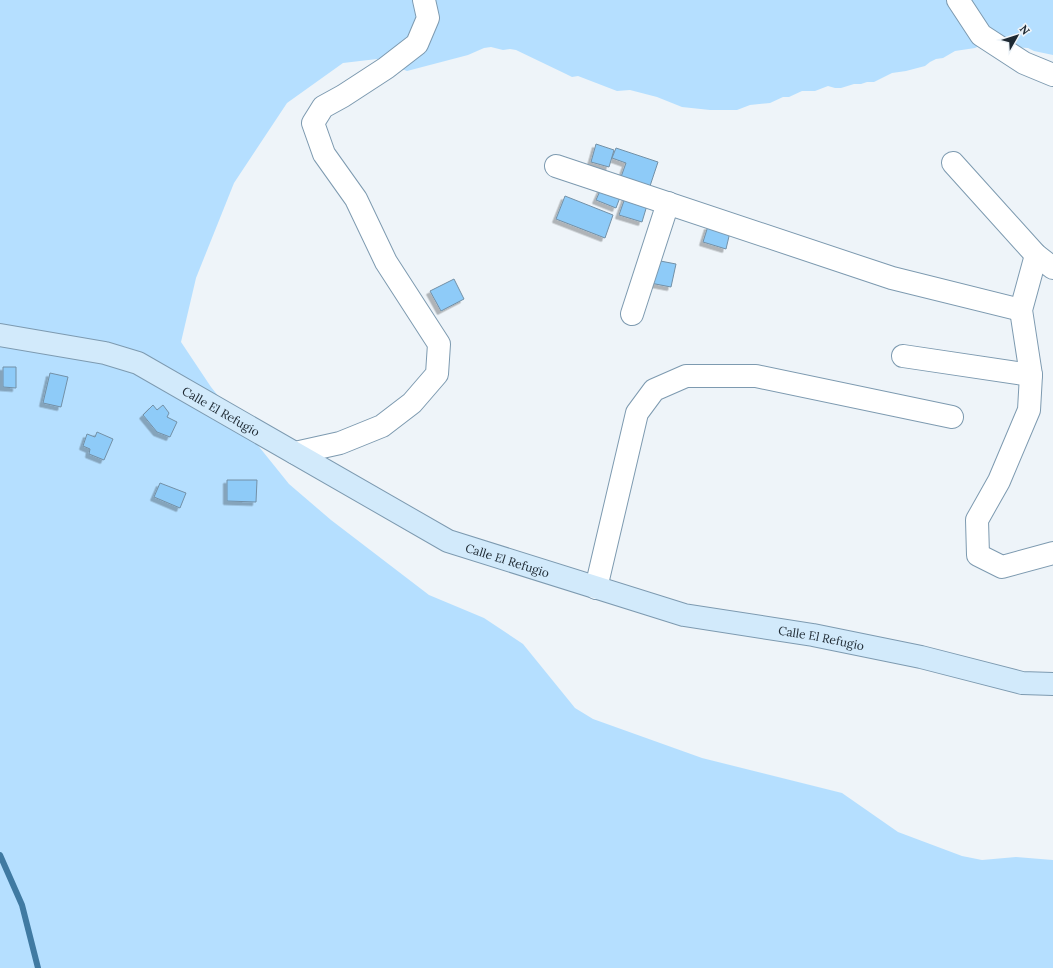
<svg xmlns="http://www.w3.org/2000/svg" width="1053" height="968" font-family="Lora,serif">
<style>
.green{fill:#b5dfff}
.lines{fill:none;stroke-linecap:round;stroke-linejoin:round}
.stream{stroke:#407aa2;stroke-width:6}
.building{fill:#8ecbf8;stroke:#7390a6;filter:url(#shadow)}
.street-casing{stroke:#7d9ab0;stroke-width:24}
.secondary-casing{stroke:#7d9ab0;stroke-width:24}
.street{stroke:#fff;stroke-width:22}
.secondary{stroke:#d2eafb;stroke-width:22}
.labels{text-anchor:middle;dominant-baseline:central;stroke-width:4;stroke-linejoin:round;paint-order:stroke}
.street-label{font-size:12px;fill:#1e2932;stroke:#eef4f9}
</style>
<defs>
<filter id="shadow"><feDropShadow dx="-3.5" dy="3.5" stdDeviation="0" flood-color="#0004"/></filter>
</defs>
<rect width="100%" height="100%" fill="#eef4f9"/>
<!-- green -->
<polygon class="green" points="0,0 1053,0 1053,55 1034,51 1028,48 981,45 975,48 955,51 943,58 936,59 930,62 925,66 906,71 892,73 874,82 867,82 861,84 854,84 841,88 835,88 828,86 815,91 802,91 789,97 783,97 770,103 750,105 737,110 710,110 682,107 657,97 630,90 617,91 578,76 572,77 566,74 516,50 510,49 503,50 491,47 484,48 468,55 407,71 377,59 343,63 287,103 234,183 196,278 181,342 211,387 289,484 331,520 429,595 484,618 523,644 575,708 593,719 702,758 842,793 898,832 962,856 982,860 1016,857 1053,860 1053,968 0,968"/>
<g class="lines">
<!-- stream -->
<polyline class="stream" points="0,855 22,905 38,968"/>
</g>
<!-- building -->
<g class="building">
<polygon points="596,144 614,150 609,167 591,162"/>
<polygon points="616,148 658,162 650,186 621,177 626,163 612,158"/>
<polygon points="603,184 622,192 616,208 596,200"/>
<polygon points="626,195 648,202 642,222 619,215"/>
<polygon points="565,196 613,215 605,238 556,219"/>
<polygon points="708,226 730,232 726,249 703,242"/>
<polygon points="650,259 676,264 671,287 645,282"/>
<polygon points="454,279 464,299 441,311 430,291"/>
<polygon points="3,367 16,367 16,388 3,387"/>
<polygon points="50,373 68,377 61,407 43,403"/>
<polygon points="153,405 157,410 163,405 169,413 167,417 177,422 170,437 157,432 143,415"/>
<polygon points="97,432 113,439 104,460 89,454 90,449 83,446 87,434 95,437"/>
<polygon points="227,480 257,480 256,502 227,501"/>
<polygon points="160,483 186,493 180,508 154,497"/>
</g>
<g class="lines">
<defs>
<g id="street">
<polyline points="958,0 981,35 1024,63 1053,75"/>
<polyline points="953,163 1036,255 1053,268"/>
<polyline points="556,166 892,278 1021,310"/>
<polyline points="1036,255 1021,310 1031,375 1029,410 999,481 977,520 978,555 1002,567 1053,553"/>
<polyline points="632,314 668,203"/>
<polyline points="903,356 1031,375"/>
<polyline points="295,453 340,443 382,426 412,403 437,374 439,344 386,262 356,199 324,154 313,123 323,107 343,96 386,68 417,44 428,18 424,0"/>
<polyline points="596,588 637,413 654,390 686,376 756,376 952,417"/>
</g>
<g id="secondary">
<path id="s1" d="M0,335L105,353L138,363L448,541L684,615L813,635L921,657L1022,683L1053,684"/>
</g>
</defs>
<!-- street casing -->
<use href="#street" class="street-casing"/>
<!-- secondary casing -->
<use href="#secondary" class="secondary-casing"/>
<!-- street -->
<use href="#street" class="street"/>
<!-- secondary -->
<use href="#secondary" class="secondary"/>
</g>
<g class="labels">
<!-- street labels -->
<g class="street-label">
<text stroke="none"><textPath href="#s1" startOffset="237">Calle El Refugio</textPath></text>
<text stroke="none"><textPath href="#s1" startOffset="561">Calle El Refugio</textPath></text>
<text stroke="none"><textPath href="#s1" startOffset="885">Calle El Refugio</textPath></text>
</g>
</g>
<!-- north arrow -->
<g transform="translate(1017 36) rotate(51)" stroke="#eef4f9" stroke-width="3" paint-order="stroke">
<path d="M0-3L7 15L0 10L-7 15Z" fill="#1e2932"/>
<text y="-6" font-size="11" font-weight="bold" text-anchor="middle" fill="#1e2932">N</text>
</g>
</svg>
